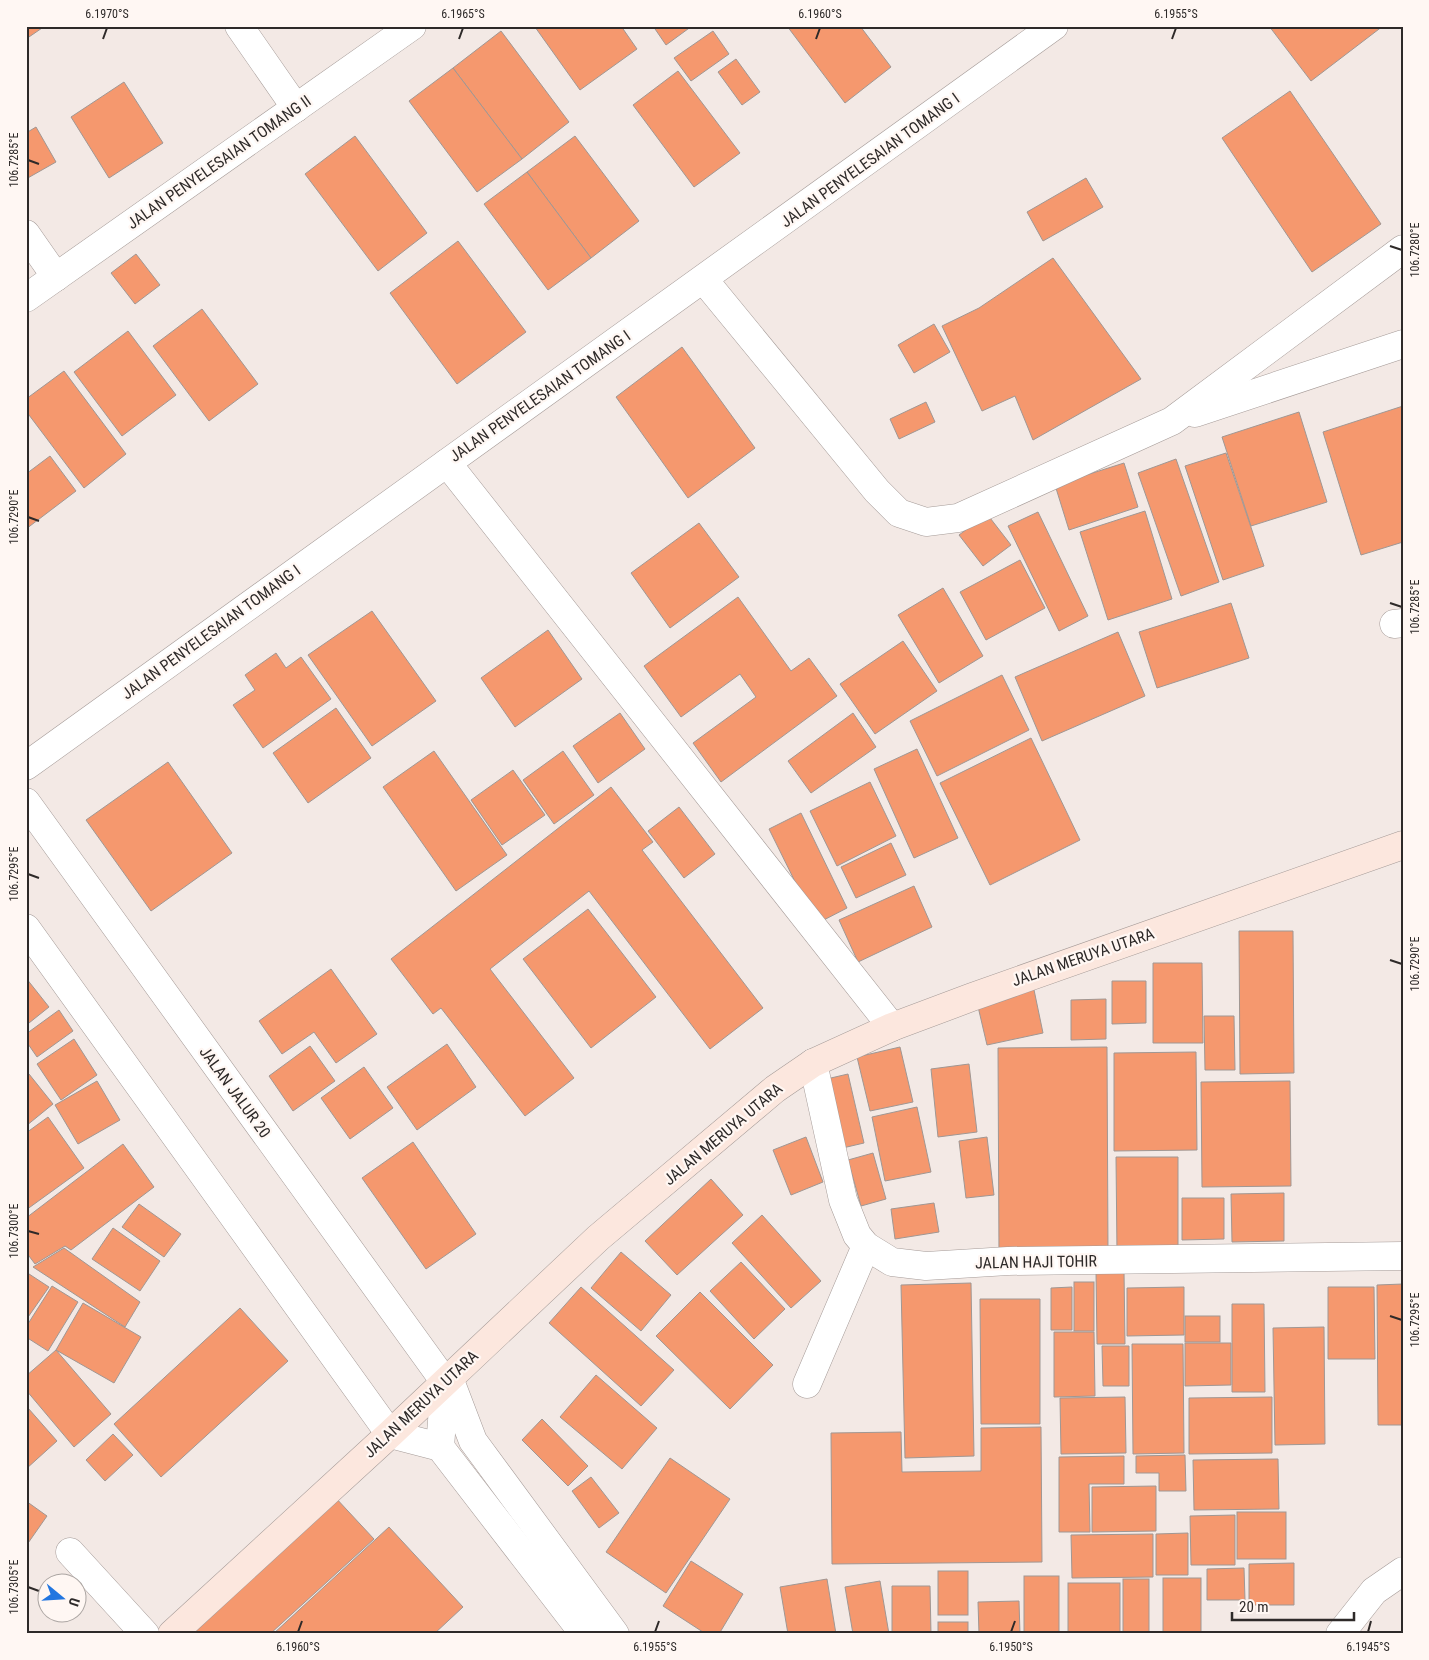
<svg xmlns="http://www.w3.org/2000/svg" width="1429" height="1660" font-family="'Roboto Condensed',sans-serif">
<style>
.building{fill:#f5986e;stroke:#a09793}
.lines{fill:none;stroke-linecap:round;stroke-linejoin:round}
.minor-casing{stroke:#a59b98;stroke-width:29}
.tertiary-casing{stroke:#a59b98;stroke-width:29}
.secondary-casing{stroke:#a59b98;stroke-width:29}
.minor{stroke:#fff;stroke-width:28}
.tertiary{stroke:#fff;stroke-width:28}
.secondary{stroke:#fce7de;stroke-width:28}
.ticks{fill:none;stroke:#2e2a29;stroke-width:2}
.labels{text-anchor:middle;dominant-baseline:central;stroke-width:4.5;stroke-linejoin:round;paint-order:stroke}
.street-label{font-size:16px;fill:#2e2a29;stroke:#fff7f3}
.neatline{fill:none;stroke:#2e2a29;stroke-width:2}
.ticks-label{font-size:12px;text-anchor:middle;fill:#2e2a29}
</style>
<rect width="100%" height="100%" fill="#f3e9e5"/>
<!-- building -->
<g class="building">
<polygon points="26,26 45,26 26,39"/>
<polygon points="536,26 621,26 637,49 580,90 535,27"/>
<polygon points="653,26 692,26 666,45"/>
<polygon points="787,26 860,26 891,67 845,103"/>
<polygon points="1269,26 1383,26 1311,81"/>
<polygon points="501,31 569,122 522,159 453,68"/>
<polygon points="713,31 729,54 691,81 674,58"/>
<polygon points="736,59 760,92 742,105 718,72"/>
<polygon points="453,68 522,159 477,192 409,101"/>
<polygon points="678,71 740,153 694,187 633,105"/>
<polygon points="124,82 163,143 109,178 71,117"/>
<polygon points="1290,91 1381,224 1312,272 1222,138"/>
<polygon points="36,127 56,162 26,179 26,133"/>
<polygon points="355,136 427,233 378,271 305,174"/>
<polygon points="575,136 639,221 591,258 527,172"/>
<polygon points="527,172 591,258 548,290 484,204"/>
<polygon points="1086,178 1103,207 1043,241 1027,212"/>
<polygon points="458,241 526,332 457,384 390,293"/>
<polygon points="136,254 160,285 135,304 111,273"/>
<polygon points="1053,258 1141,379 1033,440 1015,396 982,411 942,326 979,308"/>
<polygon points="202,309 258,384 209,421 153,346"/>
<polygon points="934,324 950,352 914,373 898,345"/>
<polygon points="128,331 176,395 122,436 74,372"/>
<polygon points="682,347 755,448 688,498 616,397"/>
<polygon points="64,371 126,454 84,488 26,411 26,399"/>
<polygon points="926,402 935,422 899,439 890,419"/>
<polygon points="1403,406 1403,542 1361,555 1323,432"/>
<polygon points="1299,412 1327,502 1251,526 1222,437"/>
<polygon points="1226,453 1264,566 1223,580 1185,466"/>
<polygon points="50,456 76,491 26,529 26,474"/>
<polygon points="1176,459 1219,582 1181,596 1138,473"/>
<polygon points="1124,463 1138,507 1069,530 1055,485"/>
<polygon points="1145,511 1172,599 1108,620 1080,532"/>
<polygon points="1038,512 1088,616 1059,631 1008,526"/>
<polygon points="987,514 1011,545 983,566 959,535"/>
<polygon points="699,523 739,577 670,628 631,573"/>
<polygon points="1020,560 1045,608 986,640 960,592"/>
<polygon points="943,588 983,656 939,683 898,615"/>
<polygon points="738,597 791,671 809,658 837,696 721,782 693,743 756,697 740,674 681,717 644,666"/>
<polygon points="1231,603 1249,658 1157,688 1139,632"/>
<polygon points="372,611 436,701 372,746 308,655"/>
<polygon points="548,630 582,679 515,727 481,678"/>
<polygon points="1118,632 1145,696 1042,741 1015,677"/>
<polygon points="903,641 937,691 875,734 840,684"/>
<polygon points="276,653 286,668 301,657 331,699 263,748 233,705 255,690 245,675"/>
<polygon points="1002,675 1029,730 937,776 910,721"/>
<polygon points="336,708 371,758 308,803 273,753"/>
<polygon points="620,713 645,749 598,783 573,746"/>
<polygon points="853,713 876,747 811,793 788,761"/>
<polygon points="1031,738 1080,840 990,885 940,783"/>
<polygon points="917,749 958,838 914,858 874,769"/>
<polygon points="434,751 507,855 456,891 383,787"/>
<polygon points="563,751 594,795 554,824 523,780"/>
<polygon points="168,762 232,853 151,911 86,820"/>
<polygon points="513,770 545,815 502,845 471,800"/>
<polygon points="870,782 896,836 837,866 810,811"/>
<polygon points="611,787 653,842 642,850 763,1008 710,1049 589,891 490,969 574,1078 525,1116 441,1008 433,1014 391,959"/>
<polygon points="679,807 715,854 684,878 648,831"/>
<polygon points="801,813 847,908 816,924 769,829"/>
<polygon points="891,843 906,875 856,898 841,867"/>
<polygon points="914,886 932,927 858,962 839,920"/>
<polygon points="588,909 656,997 591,1048 523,959"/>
<polygon points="1239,931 1293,931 1294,1073 1240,1074"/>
<polygon points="1153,963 1202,963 1203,1043 1153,1043"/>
<polygon points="331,969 377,1034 336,1063 314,1032 282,1054 259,1021"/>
<polygon points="26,978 49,1007 29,1023 26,1020"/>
<polygon points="1112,981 1146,981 1146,1023 1112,1024"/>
<polygon points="1033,985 1043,1033 987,1045 976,998"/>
<polygon points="1106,999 1106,1039 1071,1040 1071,1000"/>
<polygon points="59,1010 73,1031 37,1057 26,1041 26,1034"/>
<polygon points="1204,1016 1234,1016 1235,1070 1205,1070"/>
<polygon points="74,1039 97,1075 61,1100 37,1064"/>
<polygon points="447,1044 476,1087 417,1130 387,1087"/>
<polygon points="310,1046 335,1081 293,1111 269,1076"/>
<polygon points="900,1047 913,1102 870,1111 857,1057"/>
<polygon points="1107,1047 1108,1254 999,1256 998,1048"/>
<polygon points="1196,1052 1197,1150 1114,1151 1114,1053"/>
<polygon points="969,1064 977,1132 938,1137 931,1069"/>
<polygon points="364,1067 393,1108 350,1139 321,1098"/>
<polygon points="29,1074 53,1104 26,1126 26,1077"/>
<polygon points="848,1074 864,1143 834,1150 818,1081"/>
<polygon points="97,1081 120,1120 78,1144 55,1105"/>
<polygon points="1290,1081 1291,1186 1202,1187 1201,1082"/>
<polygon points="917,1107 931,1172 885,1181 872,1117"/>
<polygon points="48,1117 84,1168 26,1210 26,1133"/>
<polygon points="806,1137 823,1182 791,1195 773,1150"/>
<polygon points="987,1137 994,1195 966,1198 959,1141"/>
<polygon points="413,1142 476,1234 426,1269 362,1178"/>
<polygon points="123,1144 154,1187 71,1250 65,1246 35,1264 26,1252 26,1218"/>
<polygon points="873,1153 886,1199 861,1206 848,1160"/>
<polygon points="1116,1157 1178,1157 1178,1253 1117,1253"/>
<polygon points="711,1179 743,1215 677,1275 645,1241"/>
<polygon points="1284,1193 1284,1241 1232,1242 1231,1194"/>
<polygon points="1182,1198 1224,1198 1224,1239 1182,1240"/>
<polygon points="934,1203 939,1232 895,1239 891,1209"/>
<polygon points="139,1204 181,1234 164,1257 122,1227"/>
<polygon points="762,1215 821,1281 791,1308 732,1243"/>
<polygon points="113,1228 160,1261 140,1291 92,1259"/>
<polygon points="64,1248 140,1302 125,1327 33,1267"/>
<polygon points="621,1252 671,1295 641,1331 591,1288"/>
<polygon points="741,1262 785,1309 754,1339 710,1291"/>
<polygon points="1096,1271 1124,1271 1125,1344 1097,1344"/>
<polygon points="26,1272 49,1287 26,1320"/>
<rect x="1074" y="1282" width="20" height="49"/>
<polygon points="971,1283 974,1456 905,1458 901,1285"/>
<polygon points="1403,1284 1403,1425 1378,1425 1377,1285"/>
<polygon points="52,1286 78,1302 48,1351 26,1337 26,1327"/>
<polygon points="581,1287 674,1370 641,1406 549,1323"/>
<polygon points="1072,1287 1072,1330 1051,1330 1051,1288"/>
<polygon points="1184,1287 1184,1335 1127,1336 1127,1288"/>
<polygon points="1328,1287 1374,1287 1375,1359 1328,1359"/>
<polygon points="700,1292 773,1365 730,1409 656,1336"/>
<polygon points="980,1299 1040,1299 1040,1424 981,1424"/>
<polygon points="83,1303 141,1337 114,1383 56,1350"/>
<polygon points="1232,1304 1264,1304 1265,1392 1232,1392"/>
<polygon points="240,1308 288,1361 161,1477 114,1424"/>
<rect x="1185" y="1316" width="35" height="26"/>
<polygon points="1324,1327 1325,1444 1275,1445 1273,1328"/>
<polygon points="1054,1332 1094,1332 1095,1396 1054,1397"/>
<polygon points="1185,1343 1231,1343 1231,1385 1185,1386"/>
<polygon points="1132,1344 1183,1344 1184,1453 1133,1454"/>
<polygon points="1102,1346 1129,1346 1129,1386 1103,1386"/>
<polygon points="56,1350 111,1414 74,1447 26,1390 26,1376"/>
<polygon points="596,1375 657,1428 622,1469 560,1417"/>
<polygon points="1125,1397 1126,1453 1061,1454 1060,1398"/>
<polygon points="1272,1397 1272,1453 1189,1454 1189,1398"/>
<polygon points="28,1408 57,1441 26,1469 26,1409"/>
<polygon points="542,1419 588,1466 568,1486 522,1440"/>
<polygon points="1041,1427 1042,1562 832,1564 831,1433 901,1432 902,1472 981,1471 981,1428"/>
<polygon points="113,1434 133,1455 105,1481 86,1460"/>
<polygon points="1185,1455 1186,1491 1159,1491 1159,1473 1136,1473 1136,1456"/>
<polygon points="1124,1456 1124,1484 1089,1484 1090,1532 1059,1532 1059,1457"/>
<polygon points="670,1458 730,1499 666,1593 606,1552"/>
<polygon points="1278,1459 1279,1509 1194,1510 1193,1460"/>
<polygon points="591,1477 619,1513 599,1528 572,1491"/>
<polygon points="1156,1486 1156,1531 1092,1532 1092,1487"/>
<polygon points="334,1496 374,1539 270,1634 184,1634"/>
<polygon points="26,1501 47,1516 26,1546"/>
<rect x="1237" y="1512" width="49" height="47"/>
<polygon points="1235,1515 1235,1565 1191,1565 1190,1516"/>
<polygon points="389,1527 463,1607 434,1634 273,1634"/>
<polygon points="1188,1533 1188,1575 1156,1575 1156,1534"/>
<polygon points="1153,1534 1153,1577 1072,1578 1071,1535"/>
<polygon points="691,1561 743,1594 719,1634 706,1634 663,1606"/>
<polygon points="1294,1563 1294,1605 1249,1605 1249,1564"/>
<polygon points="1244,1568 1245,1600 1207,1600 1207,1569"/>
<rect x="938" y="1571" width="30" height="44"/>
<rect x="1024" y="1576" width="35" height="58"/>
<rect x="1163" y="1578" width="38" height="56"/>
<polygon points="827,1579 836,1634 788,1634 780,1587"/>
<rect x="1123" y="1579" width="26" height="55"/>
<polygon points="880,1581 889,1634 853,1634 845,1587"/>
<rect x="1068" y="1583" width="52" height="51"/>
<polygon points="892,1586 930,1586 931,1634 892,1634"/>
<polygon points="1019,1601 1020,1634 979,1634 978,1602"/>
<rect x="938" y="1622" width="30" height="12"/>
</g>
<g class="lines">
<defs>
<g id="minor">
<polyline points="239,26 296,108"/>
<polyline points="26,234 56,277"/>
<polyline points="704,280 877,491 899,513 926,522 958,518 1172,421 1403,249"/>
<polyline points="26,298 412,26"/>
<polyline points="1195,413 1403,344"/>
<polyline points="447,463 892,1027"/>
<polyline points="1394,624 1403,623"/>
<path d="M26,766C369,519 713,274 1054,26"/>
<polyline points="813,1063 843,1200 857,1235 866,1246 892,1262 926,1266 1008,1261 1403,1256"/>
<polyline points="449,1378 473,1441 615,1634"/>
<polyline points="807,1384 866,1246"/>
<polyline points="390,1434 440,1447 584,1634"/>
<polyline points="440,1447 445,1382"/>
<polyline points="70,1552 145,1634"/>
<polyline points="1340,1634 1374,1591 1403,1571"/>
</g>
<g id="tertiary">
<polyline points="26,802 445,1382"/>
<polyline points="26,928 390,1434"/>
</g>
<polyline id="secondary" points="172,1634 390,1434 598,1238 775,1089 813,1063 892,1027 972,997 1403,845"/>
</defs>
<!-- minor casing -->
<use href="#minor" class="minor-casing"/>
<!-- tertiary casing -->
<use href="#tertiary" class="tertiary-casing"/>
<!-- secondary casing -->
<use href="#secondary" class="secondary-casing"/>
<!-- minor -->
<use href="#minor" class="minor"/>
<!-- tertiary -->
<use href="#tertiary" class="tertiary"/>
<!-- secondary -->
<use href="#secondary" class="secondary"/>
</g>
<!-- ticks -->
<path class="ticks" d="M103,39L107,28M459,39L463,28M816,39L820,28M1172,39L1176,28M28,160L39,164M1390,246L1402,250M28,517L39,521M1390,603L1402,607M28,874L39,878M1390,960L1402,964M28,1231L39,1234M1390,1316L1402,1320M28,1587L39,1591M298,1632L302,1621M655,1632L659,1621M1011,1632L1015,1621M1368,1632L1371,1621"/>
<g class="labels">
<!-- street labels -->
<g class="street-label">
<text transform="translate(870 160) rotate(-36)">JALAN PENYELESAIAN TOMANG I</text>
<text transform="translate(219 162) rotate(-35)">JALAN PENYELESAIAN TOMANG II</text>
<text transform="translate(540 396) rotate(-35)">JALAN PENYELESAIAN TOMANG I</text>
<text transform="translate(211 632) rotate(-36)">JALAN PENYELESAIAN TOMANG I</text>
<text transform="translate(1083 957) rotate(-19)">JALAN MERUYA UTARA</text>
<text transform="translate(235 1092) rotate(54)">JALAN JALUR 20</text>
<text transform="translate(723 1134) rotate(-40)">JALAN MERUYA UTARA</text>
<text transform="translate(1036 1262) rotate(-1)">JALAN HAJI TOHIR</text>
<text transform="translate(421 1404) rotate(-43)">JALAN MERUYA UTARA</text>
</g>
</g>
<!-- border -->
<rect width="1429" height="1660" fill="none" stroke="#fff7f3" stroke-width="55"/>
<!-- north arrow -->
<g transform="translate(62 1598) rotate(108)"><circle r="24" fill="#fff7f3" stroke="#aba5a2"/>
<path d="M0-4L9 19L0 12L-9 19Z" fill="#2276e0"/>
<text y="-8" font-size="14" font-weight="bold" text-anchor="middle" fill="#2e2a29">U</text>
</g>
<!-- scale -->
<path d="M1232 1612v8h122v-8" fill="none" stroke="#2e2a29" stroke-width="2.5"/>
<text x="1239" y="1612" font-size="15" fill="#2e2a29" stroke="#fff7f3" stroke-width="4" paint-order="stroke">20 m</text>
<rect x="28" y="28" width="1374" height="1604" class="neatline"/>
<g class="ticks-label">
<text x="107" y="18">6.1970°S</text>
<text x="463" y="18">6.1965°S</text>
<text x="820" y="18">6.1960°S</text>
<text x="1176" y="18">6.1955°S</text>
<text transform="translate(14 160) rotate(-90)" y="4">106.7285°E</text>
<text transform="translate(1415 250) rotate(-90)" y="4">106.7280°E</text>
<text transform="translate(14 517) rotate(-90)" y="4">106.7290°E</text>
<text transform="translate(1415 607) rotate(-90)" y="4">106.7285°E</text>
<text transform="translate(14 874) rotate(-90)" y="4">106.7295°E</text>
<text transform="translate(1415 964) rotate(-90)" y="4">106.7290°E</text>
<text transform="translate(14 1231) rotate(-90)" y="4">106.7300°E</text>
<text transform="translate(1415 1320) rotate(-90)" y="4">106.7295°E</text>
<text transform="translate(14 1587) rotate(-90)" y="4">106.7305°E</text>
<text x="298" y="1651">6.1960°S</text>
<text x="655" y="1651">6.1955°S</text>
<text x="1011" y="1651">6.1950°S</text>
<text x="1368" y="1651">6.1945°S</text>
</g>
</svg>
